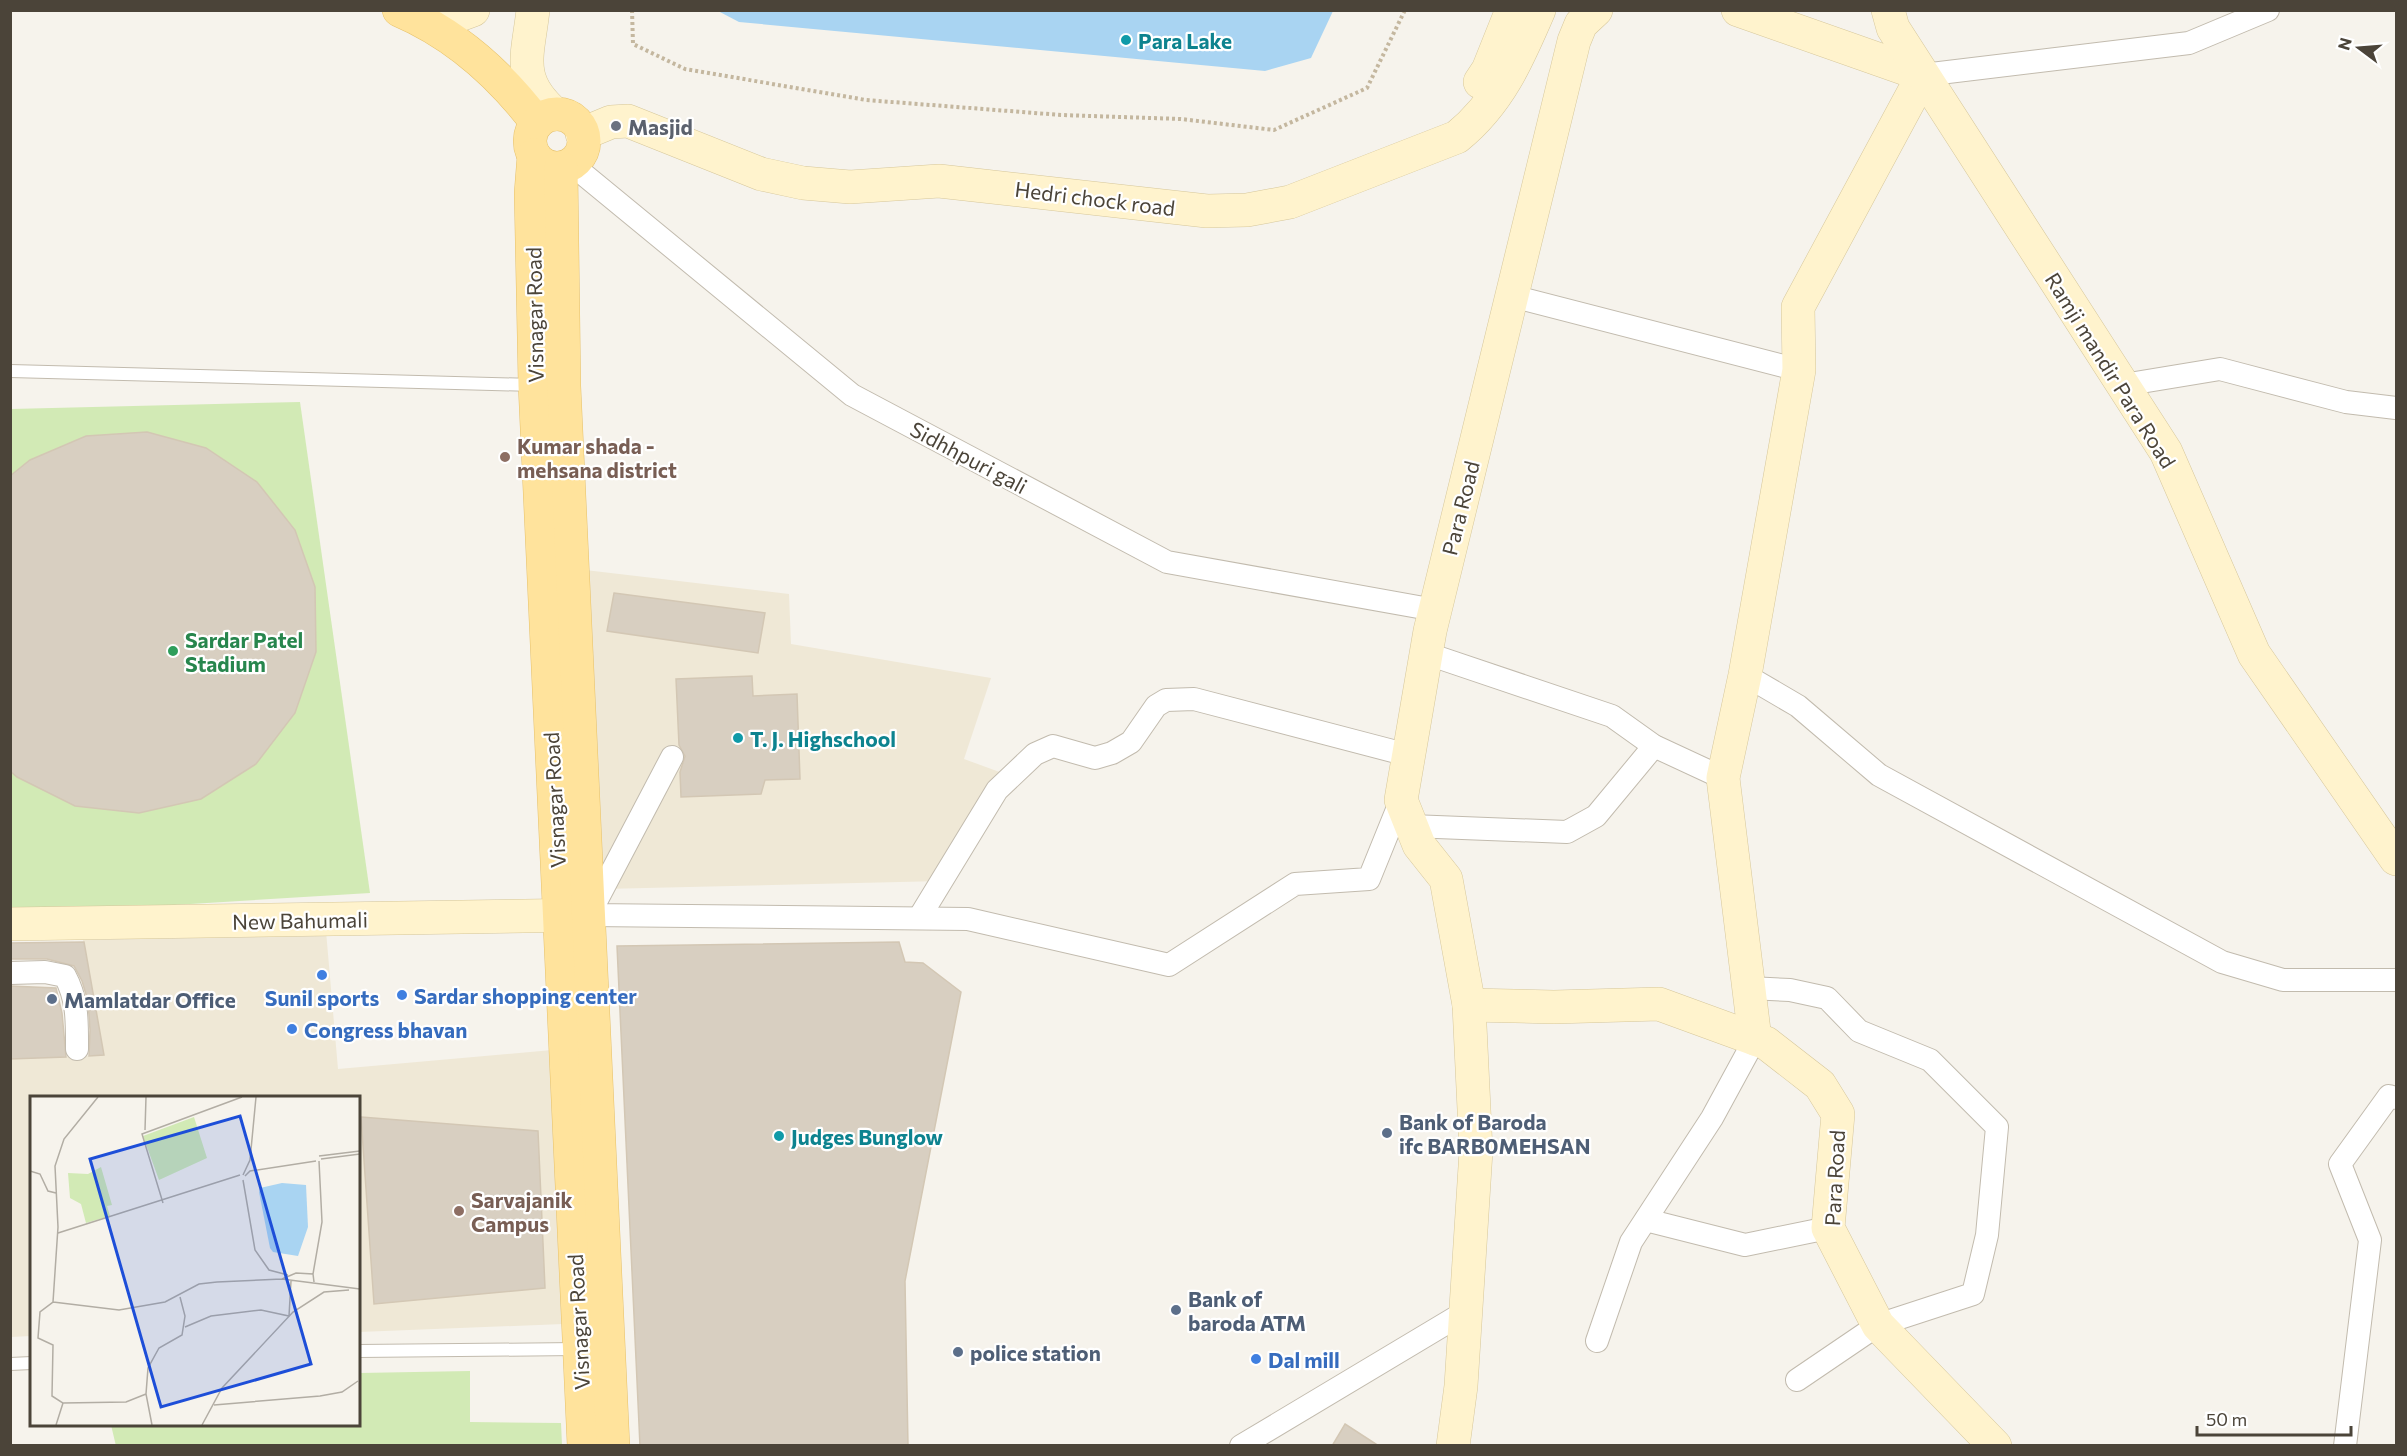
<svg xmlns="http://www.w3.org/2000/svg" width="2407" height="1456" font-family="Commissioner,sans-serif">
<style>
.education{fill:#efe8d6}
.green{fill:#d2eab5}
.water{fill:#a9d4f2}
.building{fill:#d8cfc1;stroke:#d3c7b4;stroke-width:1.5}
.lines{fill:none;stroke-linecap:round;stroke-linejoin:round}
.lane-casing{stroke:#c2bbae;stroke-width:14}
.street-casing{stroke:#c2bbae;stroke-width:24}
.secondary-casing{stroke:#d6c79b;stroke-width:34}
.primary-casing{stroke:#e6c16a;stroke-width:34}
.path{stroke:#c4b79f;stroke-width:4;stroke-dasharray:3 3;stroke-linecap:butt}
.lane{stroke:#fff;stroke-width:12}
.street{stroke:#fff;stroke-width:22}
.secondary{stroke:#fff3cd;stroke-width:33}
.primary{stroke:#ffe39c;stroke-width:33}
.culture-dot{fill:#0f9aa8;stroke:#fff;stroke-width:2}
.worship-dot{fill:#6b7280;stroke:#fff;stroke-width:2}
.education-dot{fill:#8d6e63;stroke:#fff;stroke-width:2}
.leisure-dot{fill:#2e9e5b;stroke:#fff;stroke-width:2}
.shop-dot{fill:#3f7fe0;stroke:#fff;stroke-width:2}
.service-dot{fill:#5c6f8a;stroke:#fff;stroke-width:2}
.labels{text-anchor:middle;dominant-baseline:central;stroke-width:4.5;stroke-linejoin:round;paint-order:stroke}
.culture-label{font-size:21px;font-weight:bold;fill:#0d838f;stroke:#fff;text-anchor:start}
.worship-label{font-size:21px;font-weight:bold;fill:#5b616d;stroke:#fff;text-anchor:start}
.street-label{font-size:21px;fill:#4b4439;stroke:#fff}
.education-label{font-size:21px;font-weight:bold;fill:#785e54;stroke:#fff;text-anchor:start}
.leisure-label{font-size:21px;font-weight:bold;fill:#27864d;stroke:#fff;text-anchor:start}
.shop-label{font-size:21px;font-weight:bold;fill:#366cbe;stroke:#fff;text-anchor:start}
.service-label{font-size:21px;font-weight:bold;fill:#4e5e75;stroke:#fff;text-anchor:start}
.inset-road{fill:none;stroke:#b2ada4;stroke-width:1.5}
.view{fill:#1d4ed8;fill-opacity:0.15;stroke:#1d4ed8;stroke-width:3}
.inset-edge{fill:none;stroke:#4b4439;stroke-width:3}
</style>
<rect width="100%" height="100%" fill="#f6f3ec"/>
<!-- education -->
<g class="education">
<polygon points="585,570 789,594 791,644 991,678 964,759 1005,774 942,881 603,889"/>
<polygon points="326,931 338,1069 552,1050 563,1324 359,1332 358,1098 32,1098 31,1336 11,1337 10,1059 104,1055 83,940"/>
</g>
<!-- green -->
<g class="green">
<polygon points="300,402 370,893 11,915 11,409"/>
<polygon points="470,1371 470,1422 561,1423 562,1445 116,1446 111,1425 358,1424 359,1373"/>
</g>
<!-- water -->
<polygon class="water" points="718,11 1333,11 1311,58 1265,71 739,22"/>
<!-- building -->
<g class="building">
<polygon points="147,432 206,448 257,482 295,530 315,587 316,652 295,713 256,764 201,799 139,813 75,806 17,777 10,771 10,476 30,460 86,436"/>
<polygon points="614,593 765,613 758,653 607,631"/>
<polygon points="752,676 753,696 797,694 800,779 765,780 761,794 681,797 680,772 685,756 679,745 676,679"/>
<polygon points="84,942 104,1055 89,1056 90,1030 88,1001 82,981 74,966 47,959 10,959 10,943"/>
<polygon points="899,942 905,962 923,963 961,992 905,1281 908,1446 640,1446 617,946"/>
<polygon points="10,986 56,988 62,1013 66,1057 10,1059"/>
<polygon points="361,1117 538,1131 545,1288 374,1304"/>
<polygon points="1345,1424 1379,1446 1332,1446"/>
</g>
<g class="lines">
<defs>
<g id="lane">
<polyline points="10,371 533,385"/>
<polyline points="358,1351 577,1349"/>
<polyline points="10,1364 32,1363"/>
</g>
<g id="street">
<polyline points="1923,75 2189,43 2268,10"/>
<polyline points="571,164 852,395 1167,562 1435,610"/>
<polyline points="1512,296 1799,370"/>
<polyline points="2123,385 2220,369 2346,402 2396,408"/>
<polyline points="1428,654 1612,716 1654,746 1723,778"/>
<polyline points="1745,675 1798,706 1879,775 2222,962 2283,980 2396,980"/>
<polyline points="672,757 589,915 968,919 1169,965 1295,884 1369,879 1401,800"/>
<polyline points="1411,826 1567,832 1596,816 1654,746"/>
<polyline points="919,918 997,790 1035,754 1053,746 1095,758 1112,753 1131,742 1156,706 1166,700 1194,699 1408,755"/>
<path d="M10,973L45,972L65,976C78,1000 77,1023 77,1049"/>
<polyline points="1749,988 1790,990 1827,998 1859,1031 1930,1060 1997,1127 1987,1235 1973,1294 1878,1325 1797,1380"/>
<polyline points="1646,1220 1745,1245 1828,1228"/>
<polyline points="1597,1341 1631,1242 1712,1118 1755,1039"/>
<polyline points="1241,1446 1465,1312"/>
<polyline points="2345,1446 2370,1240 2340,1164 2389,1096 2396,1098"/>
</g>
<g id="secondary">
<path d="M533,10C528,56 515,79 555,114"/>
<polyline points="1738,10 1923,75 1798,307 1799,370 1745,675 1723,778 1755,1039"/>
<polyline points="1888,10 1893,28 2166,452 2254,654 2396,859"/>
<polyline points="422,20 446,20 473,10"/>
<polyline points="1480,82 1488,70 1512,10"/>
<path d="M582,134L611,122L628,121L761,174L803,183L850,187L939,181L1207,211L1247,210L1290,202L1457,137C1499,103 1518,59 1539,10"/>
<polyline points="10,924 588,915"/>
<polyline points="1469,1005 1554,1007 1659,1004 1766,1043 1820,1085 1838,1114 1828,1228 1878,1325 1995,1446"/>
<polyline points="1453,1446 1461,1386 1476,1151 1469,1005 1446,879 1419,845 1401,800 1430,631 1574,41 1581,24 1596,10"/>
</g>
<g id="primary">
<path d="M399,10C455,34 500,74 537,123"/>
<circle cx="557" cy="141" r="27"/>
<polyline points="534,155 531,193 535,385 584,1446"/>
<polyline points="561,168 564,386 613,1446"/>
</g>
</defs>
<!-- lane casing -->
<use href="#lane" class="lane-casing"/>
<!-- street casing -->
<use href="#street" class="street-casing"/>
<!-- secondary casing -->
<use href="#secondary" class="secondary-casing"/>
<!-- primary casing -->
<use href="#primary" class="primary-casing"/>
<!-- path -->
<polyline class="path" points="632,10 633,44 685,69 866,100 1061,115 1181,119 1274,130 1367,88 1405,10"/>
<!-- lane -->
<use href="#lane" class="lane"/>
<!-- street -->
<use href="#street" class="street"/>
<!-- secondary -->
<use href="#secondary" class="secondary"/>
<!-- primary -->
<use href="#primary" class="primary"/>
</g>
<!-- markers -->
<g class="culture-dot">
<circle cx="1126" cy="40" r="6"/>
<circle cx="738" cy="738" r="6"/>
<circle cx="779" cy="1136" r="6"/>
</g>
<circle class="worship-dot" cx="616" cy="126" r="6"/>
<g class="education-dot">
<circle cx="505" cy="457" r="6"/>
<circle cx="459" cy="1211" r="6"/>
</g>
<circle class="leisure-dot" cx="173" cy="651" r="6"/>
<g class="shop-dot">
<circle cx="322" cy="975" r="6"/>
<circle cx="402" cy="995" r="6"/>
<circle cx="292" cy="1029" r="6"/>
<circle cx="1256" cy="1359" r="6"/>
</g>
<g class="service-dot">
<circle cx="52" cy="999" r="6"/>
<circle cx="1387" cy="1133" r="6"/>
<circle cx="1176" cy="1310" r="6"/>
<circle cx="958" cy="1352" r="6"/>
</g>
<g class="labels">
<!-- culture labels -->
<g class="culture-label">
<text x="1138" y="40">Para Lake</text>
<text x="750" y="738">T. J. Highschool</text>
<text x="791" y="1136">Judges Bunglow</text>
</g>
<!-- worship labels -->
<g class="worship-label">
<text x="628" y="126">Masjid</text>
</g>
<!-- street labels -->
<g class="street-label">
<text transform="translate(1095 198) rotate(7)">Hedri chock road</text>
<text transform="translate(534 315) rotate(-91)">Visnagar Road</text>
<text transform="translate(2111 370) rotate(58)">Ramji mandir Para Road</text>
<text transform="translate(969 457) rotate(28)">Sidhhpuri gali</text>
<text transform="translate(1460 508) rotate(-76)">Para Road</text>
<text transform="translate(554 800) rotate(-93)">Visnagar Road</text>
<text transform="translate(300 920) rotate(-1)">New Bahumali</text>
<text transform="translate(1834 1178) rotate(-87)">Para Road</text>
<text transform="translate(578 1322) rotate(-93)">Visnagar Road</text>
</g>
<!-- education labels -->
<g class="education-label">
<text x="517" y="445">Kumar shada -<tspan x="517" dy="24">mehsana district</tspan></text>
<text x="471" y="1199">Sarvajanik<tspan x="471" dy="24">Campus</tspan></text>
</g>
<!-- leisure labels -->
<g class="leisure-label">
<text x="185" y="639">Sardar Patel<tspan x="185" dy="24">Stadium</tspan></text>
</g>
<!-- shop labels -->
<g class="shop-label">
<text x="414" y="995">Sardar shopping center</text>
<text x="322" y="997" text-anchor="middle">Sunil sports</text>
<text x="304" y="1029">Congress bhavan</text>
<text x="1268" y="1359">Dal mill</text>
</g>
<!-- service labels -->
<g class="service-label">
<text x="64" y="999">Mamlatdar Office</text>
<text x="1399" y="1121">Bank of Baroda<tspan x="1399" dy="24">ifc BARB0MEHSAN</tspan></text>
<text x="1188" y="1298">Bank of<tspan x="1188" dy="24">baroda ATM</tspan></text>
<text x="970" y="1352">police station</text>
</g>
</g>
<!-- overview -->
<g transform="translate(30 1096)">
<rect width="330" height="330" fill="#f6f3ec"/>
<path d="M164,21L177,62L129,84L113,40ZM71,71L82,109L77,110L80,120L56,127L51,108L40,102L38,77L58,78Z" fill="#d2eab5"/>
<path d="M252,87L276,89L278,131L268,160L243,156L240,152L229,96L230,92Z" fill="#a9d4f2"/>
<path class="inset-road" d="M115,34L116,1M289,60L330,55M291,63L330,58M0,75L10,78L18,95L26,97M213,79L220,64L226,1M215,80L220,75L286,65M213,84L225,154L239,174L258,179M133,107L112,38L212,1M28,137L210,79M283,178L292,126L289,65M252,183L266,177L283,178L284,186M23,206L89,214L135,206L169,188L187,186L252,183L330,193M155,231L181,220L231,214L259,220L261,185M33,307L96,306L116,298M184,309L290,300L312,296L328,285M26,329L33,307L22,300L23,249L8,242L10,216L23,206L28,131L25,70L34,43L68,1M122,329L116,298L118,272L129,252L152,239L155,220L150,201M172,329L192,292L263,216L294,196L319,194"/>
<path class="view" d="M210,20L281,268L131,311L60,63Z"/>
<rect width="330" height="330" class="inset-edge"/>
</g>
<!-- border -->
<rect width="2407" height="1456" fill="none" stroke="#4b4439" stroke-width="24"/>
<!-- north arrow -->
<g transform="translate(2359 48) rotate(286)" stroke="#ffffff" stroke-width="4.5" paint-order="stroke">
<path d="M0-4.5L10 22L0 15L-10 22Z" fill="#4b4439"/>
<text y="-9" font-size="16" font-weight="bold" text-anchor="middle" fill="#4b4439">N</text>
</g>
<!-- scale -->
<path d="M2197 1426v9h154v-9" fill="none" stroke="#4b4439" stroke-width="3"/>
<text x="2206" y="1426" font-size="18" fill="#4b4439" stroke="#ffffff" stroke-width="4.5" paint-order="stroke">50 m</text>
</svg>
